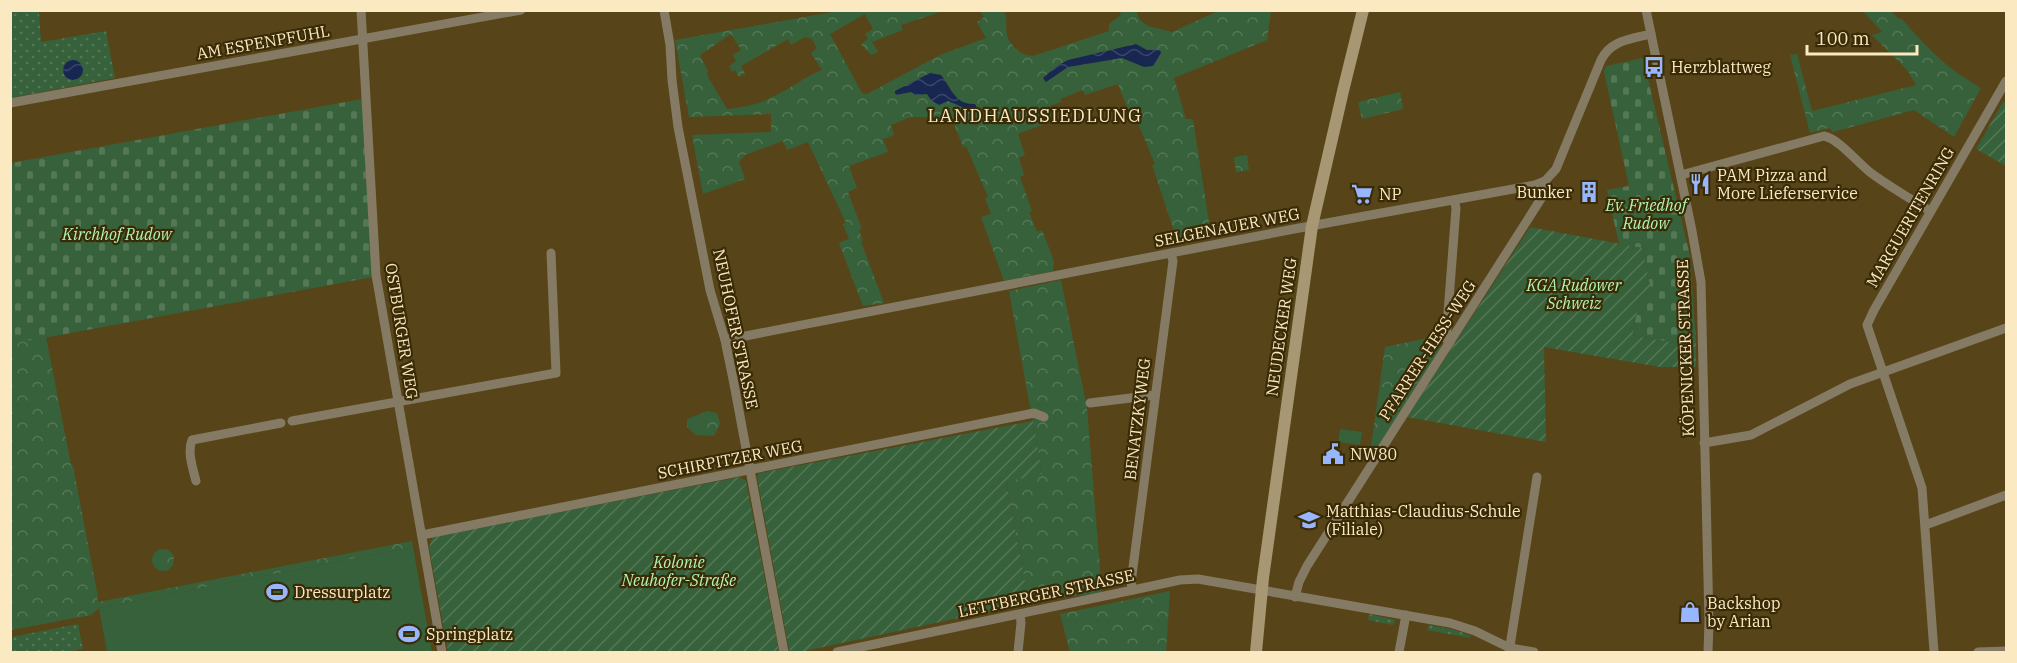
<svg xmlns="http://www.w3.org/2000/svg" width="2017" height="663" font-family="'IBM Plex Serif',serif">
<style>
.grass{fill:url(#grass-dots)}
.cemetery{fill:url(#cemetery-stones)}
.park{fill:url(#park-crowns);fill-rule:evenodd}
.garden{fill:url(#garden-furrows)}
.pitch{fill:#36613a}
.water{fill:url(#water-waves)}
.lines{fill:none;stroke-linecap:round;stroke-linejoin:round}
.street{stroke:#857b64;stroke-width:9}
.secondary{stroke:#a79772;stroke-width:12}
.labels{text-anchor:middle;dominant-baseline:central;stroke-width:4.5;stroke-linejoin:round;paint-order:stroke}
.street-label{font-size:16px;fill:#fbe9c2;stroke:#3a2b07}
.poi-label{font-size:16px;fill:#fbe9c2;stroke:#3a2b07;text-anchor:start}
.park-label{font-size:16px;font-style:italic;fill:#b0f5b5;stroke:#3a2b07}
.neighbourhood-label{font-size:18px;letter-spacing:1.5px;fill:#fbe9c2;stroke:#3a2b07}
</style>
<defs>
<pattern id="grass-dots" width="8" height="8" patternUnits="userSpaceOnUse" patternTransform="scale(1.5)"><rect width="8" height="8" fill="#36613a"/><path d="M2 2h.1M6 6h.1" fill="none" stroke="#547855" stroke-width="1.8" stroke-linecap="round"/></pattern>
<pattern id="cemetery-stones" width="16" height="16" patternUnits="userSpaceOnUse" patternTransform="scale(1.5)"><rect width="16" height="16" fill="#36613a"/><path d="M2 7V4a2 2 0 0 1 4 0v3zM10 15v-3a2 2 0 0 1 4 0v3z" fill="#547855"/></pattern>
<pattern id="park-crowns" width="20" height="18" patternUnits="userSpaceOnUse" patternTransform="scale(1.5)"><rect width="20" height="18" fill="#36613a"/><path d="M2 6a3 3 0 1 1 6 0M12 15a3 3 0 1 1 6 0" fill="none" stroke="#547855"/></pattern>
<pattern id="garden-furrows" width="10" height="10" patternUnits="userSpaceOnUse" patternTransform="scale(1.5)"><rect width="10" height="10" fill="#36613a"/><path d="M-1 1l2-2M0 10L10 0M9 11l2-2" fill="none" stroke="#547855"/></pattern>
<pattern id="water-waves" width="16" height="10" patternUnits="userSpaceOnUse" patternTransform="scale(1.5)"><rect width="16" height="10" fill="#182752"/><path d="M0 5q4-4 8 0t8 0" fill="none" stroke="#3a4669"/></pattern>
</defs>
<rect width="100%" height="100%" fill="#574519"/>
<!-- grass -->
<g class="grass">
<polygon points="11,11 39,11 41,42 106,31 115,78 11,98"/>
<polygon points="73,466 98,597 93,598 68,467"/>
<polygon points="1369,614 1395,620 1393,625 1368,620"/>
<polygon points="78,624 83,649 65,652 11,652 11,637"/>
<polygon points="1429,625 1455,630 1471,636 1470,638 1427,630"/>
</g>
<!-- cemetery -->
<g class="cemetery">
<polygon points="1643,58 1690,256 1696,342 1676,343 1635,336 1633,332 1639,301 1651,290 1642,248 1619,244 1607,190 1629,186 1604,72 1606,66"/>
<polygon points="362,99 373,277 11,344 11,163"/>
</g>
<!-- park -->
<g class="park">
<path d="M838,11H943L901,25L903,30L872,42L878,52L871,55L861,44L868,39L865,34L873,29L865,14L830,34L862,93L867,94L940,55L986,38L977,22L984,17L980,11H1004C1008,18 1005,27 1007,35C1010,46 1022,56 1033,56L1109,31V24L1121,15L1119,11H1136L1140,20L1148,26L1172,32L1218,11H1271L1267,40L1174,78L1186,119H1193L1211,235L1178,243L1152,165L1155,164L1134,114L1130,115L1118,84L1085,95L1083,90L1060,99L1061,102L1050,106L1056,122H1050L1018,134L1025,155L1019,158L1024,175L1020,177L1032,211L1029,212L1037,232L1042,230L1054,261L1053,271L1004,281L981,217L991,214L985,198L988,197L966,146L963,147L951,116L930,122L928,117H911L891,125L894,135L883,139L888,152L849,166L857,188L848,192L862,229L859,230L863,241L861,242L884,303L863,306L839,243L849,239L843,224L846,223L808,142L787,150L783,141L745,155L739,162L745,179L703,194L692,135L771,132V114L689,117L675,40ZM731,34L741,50L733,55L736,61L729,66L732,72L735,70L739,77L745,74L741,66L788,39L791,45L805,37L812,39L817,48L811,53L822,70C804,77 790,89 772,97C758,105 743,107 727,109L707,75L708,71L700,55Z"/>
<path d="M1863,11H1891L1899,19H1902C1928,49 1946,68 1981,88L1954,137L1914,110L1833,132L1829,128L1810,133L1790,55L1797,54L1812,111L1916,85L1908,71L1872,35L1882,32Z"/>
<polygon points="1400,92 1403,109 1362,119 1358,102"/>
<polygon points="1247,155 1249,170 1236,172 1234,157"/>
<polygon points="1061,280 1087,408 1102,593 1058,598 1029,604 1006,481 1042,473 1009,291"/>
<polygon points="1442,335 1440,350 1401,411 1399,410 1399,414 1369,461 1385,347"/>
<polygon points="46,337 98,602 412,541 413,547 99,608 91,615 11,630 11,344"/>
<polygon points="708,411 717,413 720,424 714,436 696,435 687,427 687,419"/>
<circle cx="163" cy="560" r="11"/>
<polygon points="1170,591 1166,652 1070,652 1060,614"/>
</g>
<!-- garden -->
<g class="garden">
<polygon points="2003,102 2006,104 2006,166 1976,149"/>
<polygon points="1530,227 1642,248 1651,290 1639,301 1633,332 1634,336 1676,343 1696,342 1696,367 1660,367 1544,347 1546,442 1407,417"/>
<polygon points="1033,421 1042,474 1006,482 1029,603 800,652 792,652 789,650 757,477 759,473"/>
<polygon points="740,477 746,481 779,652 448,652 429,547 433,537"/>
</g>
<!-- pitch -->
<g class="pitch">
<polygon points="1340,429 1362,432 1360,445 1338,442"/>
<polygon points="413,547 432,652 107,652 99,608"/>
</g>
<!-- water -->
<g class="water">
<polygon points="1136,44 1147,50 1160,50 1161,53 1153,66 1144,67 1122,58 1068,67 1046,82 1043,78 1057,66 1068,60"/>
<circle cx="73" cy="70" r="10"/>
<path d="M930,73L941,75C952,89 955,105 975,104L977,108L967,109L948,101L939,105L931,100L927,94L916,95L911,92L896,95L895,93V91Z"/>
</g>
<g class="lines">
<!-- street -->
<g class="street">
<polyline points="361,10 376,275 442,652"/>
<polyline points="664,10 670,45 672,80 678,127 710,290 725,340 734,384 784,652"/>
<polyline points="1646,10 1692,231 1701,282 1709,622 1708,652"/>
<polyline points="10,103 521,10"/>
<path d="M1681,175L1824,136C1839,139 1858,163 1871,173C1890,187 1911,199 1930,211"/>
<path d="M725,340L1294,229L1535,185L1545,181L1556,169L1601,60C1611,40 1631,39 1651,34"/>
<polyline points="1450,342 1446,339 1456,208 1454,200"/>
<polyline points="1090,403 1155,395"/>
<polyline points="292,421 556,373 551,253"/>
<polyline points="1704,443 1751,435 1850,384 2006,328"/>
<path d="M196,481C193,469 187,452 192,440L281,423"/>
<polyline points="1926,524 1931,523 2006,495"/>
<polyline points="422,535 1034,413 1044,417"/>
<polyline points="1133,590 1131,583 1173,261 1171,253"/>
<polyline points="1295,597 1299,582 1307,566 1544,194 1547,189 1545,181"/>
<polyline points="837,652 1133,590 1180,580 1198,579 1450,623 1475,631 1510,648 1534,652"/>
<polyline points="1018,652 1021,623 1020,614"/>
<polyline points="1399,652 1406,615"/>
<polyline points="1509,652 1537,477"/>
<polyline points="1934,652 1922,488 1867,325 1874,310 2006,81"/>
<polyline points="1978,652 2006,651"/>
</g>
<!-- secondary -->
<polyline class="secondary" points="1256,652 1263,578 1312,226 1343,91 1363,10"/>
</g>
<!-- icons -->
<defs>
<symbol id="bus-bare" viewBox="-9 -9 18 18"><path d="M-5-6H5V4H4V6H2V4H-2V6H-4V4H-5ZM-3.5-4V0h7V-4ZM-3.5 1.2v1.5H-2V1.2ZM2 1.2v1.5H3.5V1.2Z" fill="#97b6fd" stroke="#3a2b07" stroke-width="2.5" paint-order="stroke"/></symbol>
<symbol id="restaurant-bare" viewBox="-9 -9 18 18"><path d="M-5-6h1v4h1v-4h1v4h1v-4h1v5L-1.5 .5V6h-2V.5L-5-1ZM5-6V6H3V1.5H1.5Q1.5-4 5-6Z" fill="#97b6fd" stroke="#3a2b07" stroke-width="2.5" paint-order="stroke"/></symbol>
<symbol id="building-bare" viewBox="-9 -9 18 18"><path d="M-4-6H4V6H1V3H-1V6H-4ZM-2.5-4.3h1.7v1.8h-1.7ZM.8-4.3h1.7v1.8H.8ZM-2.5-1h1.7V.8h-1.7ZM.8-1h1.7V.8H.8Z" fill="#97b6fd" stroke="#3a2b07" stroke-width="2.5" paint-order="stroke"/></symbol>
<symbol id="supermarket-bare" viewBox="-9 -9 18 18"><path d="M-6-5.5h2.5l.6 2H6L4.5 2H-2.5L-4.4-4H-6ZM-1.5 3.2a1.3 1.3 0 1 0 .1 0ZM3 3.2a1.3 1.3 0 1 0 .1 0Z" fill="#97b6fd" stroke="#3a2b07" stroke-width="2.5" paint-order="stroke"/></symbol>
<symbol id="civic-bare" viewBox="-9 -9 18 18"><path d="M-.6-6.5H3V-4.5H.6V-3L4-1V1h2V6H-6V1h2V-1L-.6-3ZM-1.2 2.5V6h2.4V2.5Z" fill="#97b6fd" stroke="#3a2b07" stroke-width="2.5" paint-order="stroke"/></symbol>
<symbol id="school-bare" viewBox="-9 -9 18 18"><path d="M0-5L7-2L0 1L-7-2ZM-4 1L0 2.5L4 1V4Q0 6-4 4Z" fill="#97b6fd" stroke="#3a2b07" stroke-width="2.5" paint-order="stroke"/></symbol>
<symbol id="stadium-bare" viewBox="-9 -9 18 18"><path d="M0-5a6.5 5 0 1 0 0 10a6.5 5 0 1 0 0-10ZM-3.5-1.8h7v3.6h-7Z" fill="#97b6fd" stroke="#3a2b07" stroke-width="2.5" paint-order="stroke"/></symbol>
<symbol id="shop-bare" viewBox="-9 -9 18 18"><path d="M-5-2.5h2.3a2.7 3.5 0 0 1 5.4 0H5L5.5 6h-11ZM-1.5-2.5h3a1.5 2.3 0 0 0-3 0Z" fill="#97b6fd" stroke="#3a2b07" stroke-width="2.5" paint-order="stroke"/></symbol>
</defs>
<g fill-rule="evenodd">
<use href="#bus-bare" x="1639" y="52" width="30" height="30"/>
<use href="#restaurant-bare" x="1685" y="169" width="30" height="30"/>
<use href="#building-bare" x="1574" y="177" width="30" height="30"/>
<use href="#supermarket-bare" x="1347" y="179" width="30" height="30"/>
<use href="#civic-bare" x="1318" y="439" width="30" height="30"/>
<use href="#school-bare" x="1294" y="505" width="30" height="30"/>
<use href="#stadium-bare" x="262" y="577" width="30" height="30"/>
<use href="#shop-bare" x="1675" y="597" width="30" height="30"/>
<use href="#stadium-bare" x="394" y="619" width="30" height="30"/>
</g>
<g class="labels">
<!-- street labels -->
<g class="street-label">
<text transform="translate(263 42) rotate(-10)">AM ESPENPFUHL</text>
<text transform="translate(1910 217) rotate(-60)">MARGUERITENRING</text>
<text transform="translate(1227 227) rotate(-11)">SELGENAUER WEG</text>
<text transform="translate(1281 327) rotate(-82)">NEUDECKER WEG</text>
<text transform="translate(736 329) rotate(78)">NEUHOFER STRASSE</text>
<text transform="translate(402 331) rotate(81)">OSTBURGER WEG</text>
<text transform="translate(1685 348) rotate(-92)">KÖPENICKER STRASSE</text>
<text transform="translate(1427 350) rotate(-57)">PFARRER-HESS-WEG</text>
<text transform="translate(1137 419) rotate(-83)">BENATZKYWEG</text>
<text transform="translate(730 459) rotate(-11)">SCHIRPITZER WEG</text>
<text transform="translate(1046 593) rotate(-12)">LETTBERGER STRASSE</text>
</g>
<!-- poi labels -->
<g class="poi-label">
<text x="1671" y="67">Herzblattweg</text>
<text x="1717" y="175">PAM Pizza and<tspan x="1717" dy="18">More Lieferservice</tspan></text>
<text x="1572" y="192" text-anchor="end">Bunker</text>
<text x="1379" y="194">NP</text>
<text x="1350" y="454">NW80</text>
<text x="1326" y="511">Matthias-Claudius-Schule<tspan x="1326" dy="18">(Filiale)</tspan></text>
<text x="294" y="592">Dressurplatz</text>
<text x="1707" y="603">Backshop<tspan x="1707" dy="18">by Arian</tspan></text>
<text x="426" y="634">Springplatz</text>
</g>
<!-- park labels -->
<g class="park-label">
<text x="1646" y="205">Ev. Friedhof<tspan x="1646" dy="18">Rudow</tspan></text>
<text x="117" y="234">Kirchhof Rudow</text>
<text x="1574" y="285">KGA Rudower<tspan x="1574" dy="18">Schweiz</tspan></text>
<text x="679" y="562">Kolonie<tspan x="679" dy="18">Neuhofer-Straße</tspan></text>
</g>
<!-- neighbourhood labels -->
<g class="neighbourhood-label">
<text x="1035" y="115">LANDHAUSSIEDLUNG</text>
</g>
</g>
<!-- border -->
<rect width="2017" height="663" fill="none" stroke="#fbe9c2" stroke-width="24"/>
<!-- scale -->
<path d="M1807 45v9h110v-9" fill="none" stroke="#fbe9c2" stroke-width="3"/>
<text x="1816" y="45" font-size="18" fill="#fbe9c2" stroke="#3a2b07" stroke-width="4.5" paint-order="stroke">100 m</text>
</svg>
